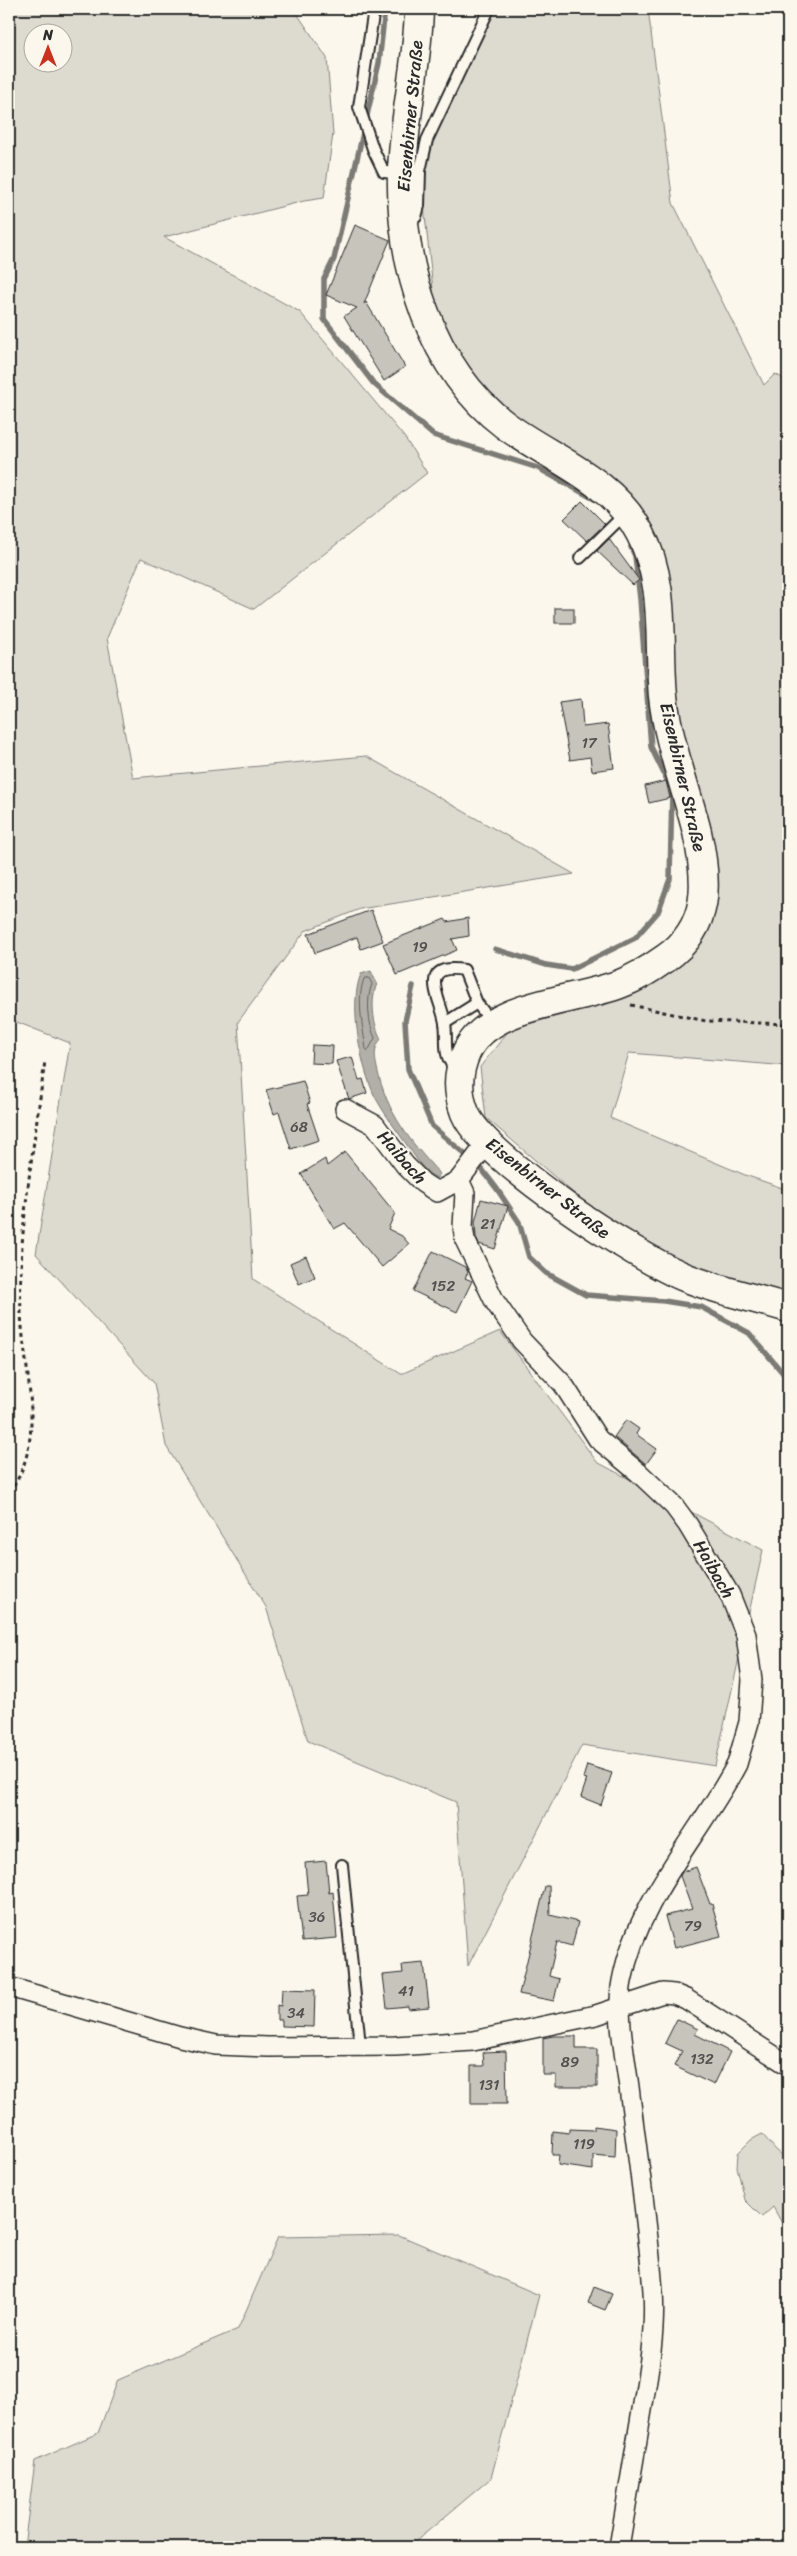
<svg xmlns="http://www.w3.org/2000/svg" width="797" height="2556" font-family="Sriracha,sans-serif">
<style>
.built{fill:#ebe8de}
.green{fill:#dddad0;stroke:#84827e;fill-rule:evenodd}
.water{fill:#b1afa7;stroke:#7b7a75}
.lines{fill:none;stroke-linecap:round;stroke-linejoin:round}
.shore{stroke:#61605d;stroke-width:1}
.stream{stroke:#7b7a75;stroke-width:5.5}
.building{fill:#c7c4bc;stroke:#2b2b2b}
.lane-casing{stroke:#2b2b2b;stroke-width:14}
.street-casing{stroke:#2b2b2b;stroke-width:22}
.secondary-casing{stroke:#2b2b2b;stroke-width:31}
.path{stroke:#2b2b2b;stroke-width:3;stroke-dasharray:4 4;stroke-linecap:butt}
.lane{stroke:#fbf7ec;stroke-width:10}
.street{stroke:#fbf7ec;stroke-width:19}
.secondary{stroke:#fbf7ec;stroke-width:28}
.labels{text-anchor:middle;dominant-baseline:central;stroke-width:4.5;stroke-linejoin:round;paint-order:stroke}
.number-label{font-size:15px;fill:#52514f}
.street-label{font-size:18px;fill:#2b2b2b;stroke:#fbf7ec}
</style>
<rect width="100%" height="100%" fill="#fbf7ec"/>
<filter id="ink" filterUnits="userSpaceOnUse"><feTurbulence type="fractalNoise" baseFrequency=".02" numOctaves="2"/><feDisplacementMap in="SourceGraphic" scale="10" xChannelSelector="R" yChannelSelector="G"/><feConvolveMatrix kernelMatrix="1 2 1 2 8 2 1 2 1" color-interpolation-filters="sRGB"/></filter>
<g filter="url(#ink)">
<!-- built -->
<polygon class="built" points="9,2368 14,2373 9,2481"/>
<!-- green -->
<g class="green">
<path d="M9,9H294L327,58L333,134L324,198L304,201L164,237L300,312L405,438L427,473L254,609L141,558L107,638L133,778L366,756L574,874L360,909L305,931L238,1022L253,1279L401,1374L500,1331L597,1462L763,1550L715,1766L582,1745L468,1966L456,1802L308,1741L266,1607L166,1446L154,1383L36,1254L70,1043L9,1019ZM32,32H62V62H32Z"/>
<polygon points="493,9 648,9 673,203 764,385 775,374 788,381 788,1066 629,1053 610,1118 745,1175 788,1190 788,1299 671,1263 592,1209 486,1118 480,1067 510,1029 595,1006 663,971 705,932 679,753 656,541 556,447 486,393 457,353 435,308 421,178 435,129"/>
<polygon points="762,2134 776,2150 788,2160 788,2234 773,2207 762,2217 745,2200 737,2167 738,2153 751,2140"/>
<polygon points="399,2235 539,2295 491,2478 409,2547 24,2547 35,2461 98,2433 118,2380 238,2329 278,2237"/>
</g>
<!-- water -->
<path class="water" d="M371,971L377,984C370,1000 373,1024 381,1039C373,1048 375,1058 377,1068C387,1114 410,1141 440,1174L437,1178C424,1173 417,1159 409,1148C397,1131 385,1115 375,1097C361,1067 348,1005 361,974Z"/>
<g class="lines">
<!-- shore -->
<path class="shore" d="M369,978L372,984C366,999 368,1023 375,1038L368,1051L366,1049C363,1028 356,999 364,979Z"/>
<!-- stream -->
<g class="stream">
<polyline points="385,9 379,63 334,259 324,279 324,319 374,384 433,435 538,468 598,501"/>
<polyline points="495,949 546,965 572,969 635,938 658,912 670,879 672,790 651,747 640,599 635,556 631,547"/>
<polyline points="413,986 405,1021 408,1069 432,1126 481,1168 497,1189 519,1222 529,1257 546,1273 586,1295 664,1301 701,1307 749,1333 788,1379"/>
</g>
</g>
<!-- building -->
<g class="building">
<polygon points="355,225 390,240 364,304 366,302 405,367 384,381 344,316 357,308 326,295"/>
<polygon points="582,501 605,524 587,541 564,519"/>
<polygon points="609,539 639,580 633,585 597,551"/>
<rect x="555" y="608" width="19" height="15"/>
<polygon points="581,699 583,727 608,724 614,768 592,771 590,757 570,760 559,702"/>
<polygon points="666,781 670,798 649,803 645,786"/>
<polygon points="371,910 383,941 361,949 357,937 315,953 308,934"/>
<polygon points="468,918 469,936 452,939 457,950 397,975 383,944 445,919 447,922"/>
<polygon points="312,1045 333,1046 332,1064 311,1063"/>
<polygon points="352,1057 359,1080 363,1079 367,1093 349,1099 336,1061"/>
<polygon points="303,1081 310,1103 307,1104 319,1140 291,1149 279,1112 274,1114 266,1090"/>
<polygon points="345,1152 395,1213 388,1229 402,1236 409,1244 382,1267 345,1223 334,1229 301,1174 325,1159 327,1166"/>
<polygon points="481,1199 508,1206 495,1249 479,1244 476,1237 475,1222"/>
<polygon points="433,1251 465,1267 468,1272 465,1278 472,1281 457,1312 413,1291"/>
<polygon points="306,1256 315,1277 299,1284 290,1263"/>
<polygon points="626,1420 639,1429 636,1434 657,1449 646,1464 614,1437"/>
<polygon points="587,1765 612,1773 601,1805 581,1797 587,1779 583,1778"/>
<polygon points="326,1861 329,1893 333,1892 337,1938 302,1941 297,1896 308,1895 305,1863"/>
<polygon points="696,1867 710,1904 712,1904 721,1936 674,1948 665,1916 692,1909 680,1876 682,1872"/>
<polygon points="545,1886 549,1886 550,1915 578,1922 572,1946 557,1942 549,1976 559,1979 554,2001 519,1994"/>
<polygon points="424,1963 429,2007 408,2009 408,2006 387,2008 383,1975 403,1973 402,1965"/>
<polygon points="282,1989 315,1990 314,2027 282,2026 282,2020 277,2020 277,2005 281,2006"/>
<polygon points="677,2019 698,2029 695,2034 730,2052 714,2085 674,2066 682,2051 665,2043"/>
<polygon points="553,2036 576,2036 576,2049 597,2049 597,2087 556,2087 556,2075 543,2075 543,2038"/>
<polygon points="506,2051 507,2104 471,2104 471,2066 484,2066 483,2052"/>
<polygon points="594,2126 616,2129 615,2157 593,2155 593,2170 558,2165 559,2155 552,2155 553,2131 569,2133 569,2129 594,2130"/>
<polygon points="594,2287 612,2294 605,2310 588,2303"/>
</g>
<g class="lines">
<defs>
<g id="lane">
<polyline points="374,9 359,107 373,149 384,172 402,174"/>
<polyline points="410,222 416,217 419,206 420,171 427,140 489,9"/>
<polyline points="580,558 626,513"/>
<polyline points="445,1023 477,1003"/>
<path d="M457,1070C441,1056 448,1041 445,1023C442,1001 415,962 464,970L477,1003L492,1023"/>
<polyline points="342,1865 360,2046"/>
</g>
<g id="street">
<polyline points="345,1109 375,1125 405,1165 423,1183 437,1192 459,1180"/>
<path d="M487,1143L459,1180L465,1193L463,1227L465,1240L495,1302L522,1341L563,1384L598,1439L639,1473L674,1506L688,1525L730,1595L746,1635L752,1680L749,1722L737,1764C699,1836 638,1898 622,1981C616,2012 625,2056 629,2087C637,2155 648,2223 653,2291C656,2335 647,2379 640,2422C633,2464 626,2505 619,2547"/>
<polyline points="9,1987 180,2037 216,2045 268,2047 395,2046 473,2041 596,2015 663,1993 674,1994 686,1999 788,2065"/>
</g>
<path id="secondary" d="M419,9C418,64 403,119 402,174C400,265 430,368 505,425C551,459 612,479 640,533C667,583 658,642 663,696C668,743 686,787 697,832C708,882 711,926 666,958C652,968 636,978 620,984C573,1002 488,1003 466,1053C457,1073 457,1093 465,1113C484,1159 638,1259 687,1278C720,1291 755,1298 788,1308"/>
</defs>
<!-- lane casing -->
<use href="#lane" class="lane-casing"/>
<!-- street casing -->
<use href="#street" class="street-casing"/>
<!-- secondary casing -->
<use href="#secondary" class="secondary-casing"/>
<!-- path -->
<g class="path">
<polyline points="631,1005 706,1021 788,1024"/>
<path d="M9,1493C48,1439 24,1375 21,1313C20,1291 21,1268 22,1245C27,1183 37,1122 45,1061"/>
</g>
<!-- lane -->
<use href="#lane" class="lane"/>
<!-- street -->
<use href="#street" class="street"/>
<!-- secondary -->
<use href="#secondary" class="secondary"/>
</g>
</g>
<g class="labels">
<!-- number labels -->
<g class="number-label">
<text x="589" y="743">17</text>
<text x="420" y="947">19</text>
<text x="299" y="1127">68</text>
<text x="488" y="1224">21</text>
<text x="443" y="1286">152</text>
<text x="317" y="1917">36</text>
<text x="693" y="1926">79</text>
<text x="406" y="1991">41</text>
<text x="296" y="2013">34</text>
<text x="702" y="2059">132</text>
<text x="570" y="2062">89</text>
<text x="489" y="2085">131</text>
<text x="584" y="2144">119</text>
</g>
<!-- street labels -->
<g class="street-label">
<text transform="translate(410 116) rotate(-85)">Eisenbirner Straße</text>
<text transform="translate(683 777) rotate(77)">Eisenbirner Straße</text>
<text transform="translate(402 1157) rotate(49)">Haibach</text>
<text transform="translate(548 1188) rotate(38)">Eisenbirner Straße</text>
<text transform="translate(714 1569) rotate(60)">Haibach</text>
</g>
</g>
<!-- margin -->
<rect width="797" height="2556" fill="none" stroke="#fbf7ec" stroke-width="30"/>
<rect x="15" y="15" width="767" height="2526" fill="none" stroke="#2b2b2b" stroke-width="2" filter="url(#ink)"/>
<!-- north arrow -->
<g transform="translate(48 48)"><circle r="24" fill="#fbf7ec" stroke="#a8a59f"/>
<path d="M0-4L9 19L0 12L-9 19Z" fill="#c8321e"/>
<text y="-8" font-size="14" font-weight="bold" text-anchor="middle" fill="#2b2b2b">N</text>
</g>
</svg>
